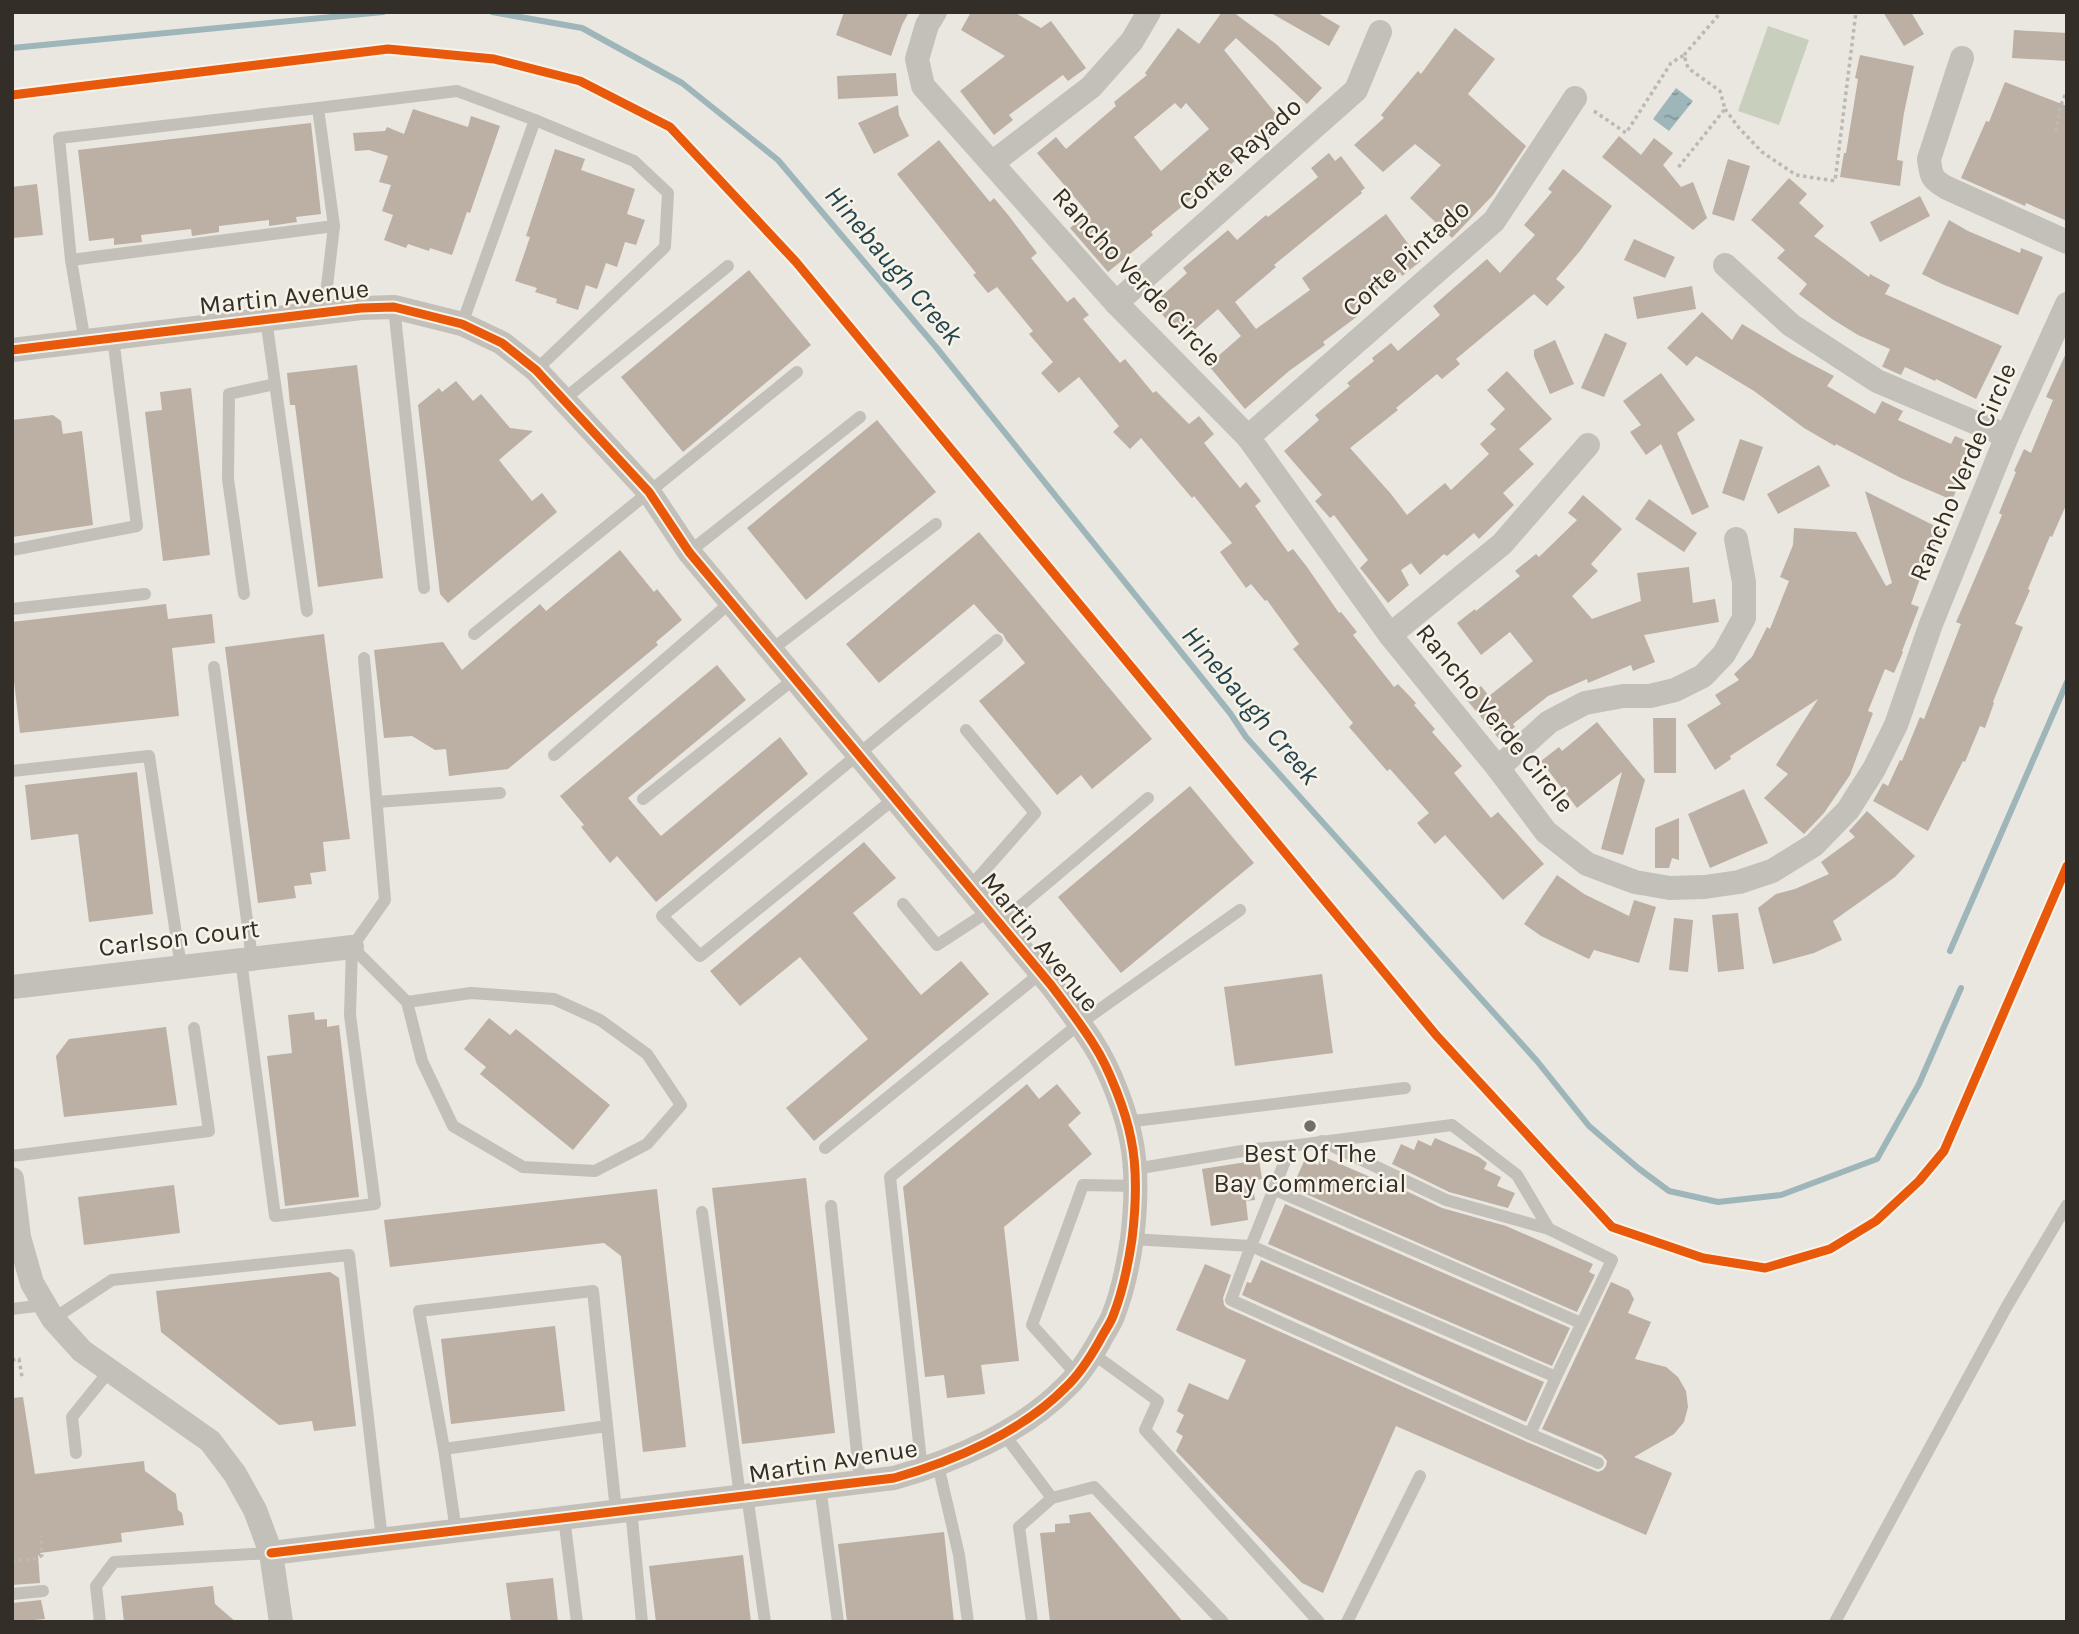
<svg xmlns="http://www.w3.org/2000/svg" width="2079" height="1634" font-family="Karla,sans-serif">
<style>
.green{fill:#c8cfbc}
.water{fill:url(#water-ripples)}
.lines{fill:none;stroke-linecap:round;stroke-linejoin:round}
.stream{stroke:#9eb5b9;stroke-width:6}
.building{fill:#bcafa4;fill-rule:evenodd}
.path{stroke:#bcb8b2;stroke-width:3.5;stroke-dasharray:3.5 3.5;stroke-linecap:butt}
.lane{stroke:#c3bfb9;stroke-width:12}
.street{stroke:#c3bfb9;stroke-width:24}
.cycleway-casing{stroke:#f7f3e8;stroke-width:13}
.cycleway{stroke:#e8590c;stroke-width:9}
.poi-dot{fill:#736f68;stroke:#f7f3e8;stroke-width:2.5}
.labels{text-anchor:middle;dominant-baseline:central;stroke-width:5;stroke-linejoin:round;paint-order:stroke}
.street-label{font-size:26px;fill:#332e28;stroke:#f7f3e8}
.poi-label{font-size:26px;fill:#332e28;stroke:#f7f3e8}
.water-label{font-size:28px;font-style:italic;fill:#23444f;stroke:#f7f3e8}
</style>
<defs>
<pattern id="water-ripples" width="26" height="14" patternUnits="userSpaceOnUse" patternTransform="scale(1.75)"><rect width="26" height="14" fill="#9eb5b9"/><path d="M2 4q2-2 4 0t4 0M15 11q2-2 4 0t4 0" fill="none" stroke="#819496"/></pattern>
</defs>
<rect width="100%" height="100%" fill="#eae7e0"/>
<!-- green -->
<polygon class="green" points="1768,26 1809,40 1779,125 1738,111"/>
<!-- water -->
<polygon class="water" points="1676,88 1693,101 1669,131 1653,119"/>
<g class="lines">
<!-- stream -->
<g class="stream">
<polyline points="492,12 582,28 682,83 778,160 936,347 1230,713 1246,737 1537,1061 1589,1126 1638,1168 1669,1191 1718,1202 1781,1195 1877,1159 1919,1084 1961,988"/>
<polyline points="12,48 383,12"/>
<polyline points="1950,951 2067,682"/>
</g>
</g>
<!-- building -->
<g class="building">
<polygon points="844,12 909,12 902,25 891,56 836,35"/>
<polygon points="971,12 1014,12 1041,28 1051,21 1086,68 1068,81 1063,75 1009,115 1013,120 994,135 960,91 1005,56 961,30"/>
<path d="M1222,12H1233L1276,44L1322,88L1307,104L1236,38L1224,50L1285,125L1268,140L1264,136L1222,172L1226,176L1206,194L1202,190L1151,232L1153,235L1108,272L1070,228L1088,213L1037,153L1056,137L1066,149L1116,106L1114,102L1147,75L1145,73L1178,28L1199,44ZM1175,103L1181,109L1186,103L1209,129L1161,171L1134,137Z"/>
<polygon points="1269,12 1316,12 1340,26 1329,46"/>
<polygon points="1883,12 1911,12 1924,34 1904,46"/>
<polygon points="1455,28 1495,59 1468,94 1526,146 1493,195 1452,238 1410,198 1441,165 1415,144 1383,172 1354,145 1384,118 1381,115 1418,71 1421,74"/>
<polygon points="2014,30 2067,33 2067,61 2012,58"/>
<polygon points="1860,55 1914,66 1904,113 1897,160 1903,161 1900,186 1840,177 1844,153 1846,153 1858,79 1855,78"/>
<polygon points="896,73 898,96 838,99 837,76"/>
<polygon points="2005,82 2067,106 2067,221 2026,203 2025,206 1961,178 1986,121 1989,122"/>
<polygon points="898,105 899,115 909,136 874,154 858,123"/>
<polygon points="413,109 468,127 471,116 500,126 470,213 467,212 452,255 430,248 429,251 408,244 406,248 384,240 393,215 382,211 391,185 379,182 388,156 369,150 355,151 353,133 385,131 387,127 404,134"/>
<polygon points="311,123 321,214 296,217 297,222 269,226 269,220 219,226 219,232 192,236 191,229 141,235 142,242 114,245 114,238 89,241 78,150"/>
<polygon points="1619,136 1641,155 1654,138 1673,153 1663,165 1681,187 1693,182 1707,218 1693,230 1602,157"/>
<polygon points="939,140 990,202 994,198 1009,216 1037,253 1031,258 1067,302 1074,297 1089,315 1083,319 1120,363 1125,359 1153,393 1156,391 1189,424 1199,416 1214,434 1204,443 1240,488 1246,482 1261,501 1255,506 1288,552 1293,549 1307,567 1339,613 1341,612 1357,632 1353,635 1394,687 1398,684 1416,703 1414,705 1435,729 1432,732 1462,766 1454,773 1491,818 1498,812 1544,864 1503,900 1445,835 1435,844 1417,823 1429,813 1390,769 1387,771 1349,727 1353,723 1293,649 1299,644 1267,600 1265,601 1251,584 1246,588 1220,552 1232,543 1194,496 1192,498 1141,438 1130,449 1113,432 1119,426 1079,377 1059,393 1041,373 1053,362 1029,334 1033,331 997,287 988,293 973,275 976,273 897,174"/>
<polygon points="555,149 585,159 581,170 635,189 627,214 645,220 636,245 625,242 617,267 606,263 597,289 586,285 578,310 556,303 557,299 535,292 537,288 515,281 530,237 526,236"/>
<polygon points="1329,153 1335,161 1341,156 1365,188 1361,191 1362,193 1274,265 1276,267 1235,302 1256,329 1310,290 1302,278 1386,214 1421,261 1402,276 1400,272 1354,308 1359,315 1323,342 1325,345 1289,371 1245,409 1208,365 1241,336 1218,309 1184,339 1153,304 1187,273 1183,268 1228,230 1237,240 1266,215 1268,217 1318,177 1311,168"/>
<polygon points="1728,159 1750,166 1734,221 1712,214"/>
<polygon points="1563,169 1612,206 1580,251 1556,279 1565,287 1547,306 1534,294 1456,359 1460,364 1442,379 1437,374 1396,408 1398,410 1350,448 1391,494 1407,515 1445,483 1451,490 1489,454 1480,444 1496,429 1490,424 1505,409 1487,390 1507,371 1552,419 1519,449 1534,464 1503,493 1514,505 1479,539 1474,533 1447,556 1444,554 1420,575 1411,563 1401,570 1409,585 1388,603 1360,568 1368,560 1334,515 1330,518 1315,501 1322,495 1284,451 1319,420 1315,415 1350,386 1347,383 1374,361 1372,358 1391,343 1398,351 1440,315 1433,306 1487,259 1500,273 1535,235 1524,225 1552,192 1548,189"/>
<polygon points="1789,178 1807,194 1799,203 1824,226 1814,236 1869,277 1870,274 1890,285 1885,294 2002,346 1976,399 1936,379 1935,381 1905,367 1901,375 1883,367 1882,367 1890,349 1858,335 1832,319 1799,294 1807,284 1777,258 1785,250 1751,220"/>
<polygon points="37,184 43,235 12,238 12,187"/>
<polygon points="1920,196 1930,216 1880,242 1870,222"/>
<polygon points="1949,220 1968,231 2020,253 2021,248 2043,257 2018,315 1942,284 1922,274"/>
<polygon points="1634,239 1675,257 1665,278 1624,260"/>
<polygon points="749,270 811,345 683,452 621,377"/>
<polygon points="1692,286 1696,309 1637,319 1633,297"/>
<polygon points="1702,312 1732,340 1742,324 1792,354 1834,376 1827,386 1875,414 1882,401 1903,411 1898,420 1951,444 1955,436 1976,445 1952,500 1901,478 1836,444 1835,446 1804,428 1754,391 1696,356 1687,366 1667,348"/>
<polygon points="1605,333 1627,343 1604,397 1581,388"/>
<polygon points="1555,340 1574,384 1550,394 1534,356 1534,350"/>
<polygon points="2067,351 2067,503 2052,537 2050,536 2028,589 2030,590 2015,624 2023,627 1993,702 1994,703 1985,728 1980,726 1965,762 1963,761 1928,831 1873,801 1883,783 1888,786 1900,760 1902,761 1920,717 1924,719 1961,624 1956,622 1964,604 2002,515 1999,513 2016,472 2014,471 2024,449 2031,453 2053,400 2046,397"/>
<polygon points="357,365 383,578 318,587 295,405 290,405 287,373"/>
<polygon points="1661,373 1695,420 1677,433 1709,507 1692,515 1661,444 1646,455 1630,432 1641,425 1623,401"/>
<polygon points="456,381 473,401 481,394 510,428 533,431 499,460 532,501 542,493 557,512 448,603 440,594 418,405 439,388 442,392"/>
<polygon points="191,388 210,555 163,561 145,412 162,410 160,392"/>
<polygon points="53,415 61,421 63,434 82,431 93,525 12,537 12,420"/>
<polygon points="877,420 936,492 806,600 747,528"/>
<polygon points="1740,439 1763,447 1744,501 1722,493"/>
<polygon points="1819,465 1830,486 1778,514 1767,494"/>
<polygon points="1865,491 1943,530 1925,565 1911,604 1919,607 1902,651 1903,652 1894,673 1885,669 1868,711 1873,713 1850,775 1824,813 1804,834 1764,798 1788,774 1776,765 1818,699 1730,756 1731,759 1715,770 1687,725 1721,704 1715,695 1739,680 1734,674 1752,657 1767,627 1770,629 1789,581 1780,577 1793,545 1794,528 1856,532 1886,586 1892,583"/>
<polygon points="1583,495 1622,529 1591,564 1598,571 1572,596 1592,619 1641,601 1637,573 1689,567 1693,603 1715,599 1719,622 1644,635 1655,662 1633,671 1631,665 1588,683 1587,679 1548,696 1513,724 1515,727 1499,739 1466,699 1481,686 1489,696 1533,661 1510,632 1481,655 1457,623 1475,609 1476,611 1520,576 1515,571 1536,554 1539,557 1577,520 1568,513"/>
<polygon points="1649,499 1697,533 1684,552 1635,519"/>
<polygon points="979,532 1152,739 1092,789 1081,775 1057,795 979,701 1025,663 1006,640 1003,634 999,632 974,604 879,683 846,644"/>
<polygon points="620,550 654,592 657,589 682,620 656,642 658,645 508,769 449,776 446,749 435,750 412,736 384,738 374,650 443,642 462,670 540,604 546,611"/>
<polygon points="166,604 168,619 212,614 215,643 172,648 179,716 20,733 12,664 12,622"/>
<polygon points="324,634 350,839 323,842 326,871 310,873 312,884 294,886 296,898 258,903 225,647"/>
<polygon points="717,665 746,700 628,798 661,836 780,737 808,774 656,902 617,856 610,863 581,827 584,825 560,796"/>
<polygon points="1653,718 1676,718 1676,773 1654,773"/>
<polygon points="1597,722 1645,780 1623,855 1601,849 1622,772 1577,808 1541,761 1559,747 1562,751"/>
<polygon points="137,772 153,914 89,922 78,834 31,840 25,785"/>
<polygon points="1190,786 1254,863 1121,973 1058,897"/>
<polygon points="1744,789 1768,843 1710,868 1688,814"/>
<polygon points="1867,811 1915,856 1895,877 1833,921 1842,940 1814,953 1773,964 1758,908 1776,894 1795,889 1829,874 1821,862 1855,837 1849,831"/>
<polygon points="1679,818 1679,860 1672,858 1669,868 1655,868 1655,828"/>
<polygon points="864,842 896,878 853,913 921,995 961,961 989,994 814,1141 786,1108 868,1039 800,957 740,1006 710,971"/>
<polygon points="1557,875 1584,894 1629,916 1634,900 1656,907 1639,963 1594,950 1589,959 1541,936 1524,924"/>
<polygon points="1738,913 1744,969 1718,972 1712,915"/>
<polygon points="1674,918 1693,920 1688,972 1669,970"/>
<polygon points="1322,974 1333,1053 1235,1066 1224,987"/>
<polygon points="314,1012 315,1020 327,1019 327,1027 339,1025 359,1197 285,1206 267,1056 292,1053 288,1015"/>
<polygon points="489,1018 510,1035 516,1029 610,1105 573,1150 480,1074 486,1067 464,1049"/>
<polygon points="166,1027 177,1105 64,1117 56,1056 69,1039"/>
<polygon points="1027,1084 1039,1099 1057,1084 1081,1113 1068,1125 1092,1154 1004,1227 1019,1361 981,1365 985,1394 947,1398 944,1375 925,1377 903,1187"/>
<polygon points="1435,1138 1479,1157 1487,1163 1484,1169 1501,1177 1497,1186 1515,1193 1508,1208 1449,1192 1392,1164 1401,1144 1414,1150 1418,1140 1431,1146"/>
<polygon points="1322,1156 1384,1183 1385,1181 1442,1208 1506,1226 1593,1264 1589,1272 1595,1275 1577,1312 1292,1188 1305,1159 1318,1165"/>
<polygon points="1259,1160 1262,1179 1252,1181 1255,1200 1246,1201 1248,1220 1211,1226 1202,1169"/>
<polygon points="806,1178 835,1433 742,1444 712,1188"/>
<polygon points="174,1185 180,1233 84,1245 78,1197"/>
<polygon points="657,1189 686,1447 643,1452 621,1256 604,1243 390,1267 384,1220"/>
<polygon points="1285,1204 1570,1328 1552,1366 1268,1244"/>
<polygon points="1261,1260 1544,1382 1526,1422 1242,1295 1247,1282 1251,1283"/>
<polygon points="1205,1264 1231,1275 1223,1298 1224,1305 1227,1308 1527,1442 1598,1472 1603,1470 1606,1466 1607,1461 1602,1455 1542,1429 1611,1282 1629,1290 1634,1299 1628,1313 1651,1322 1635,1359 1666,1367 1678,1377 1686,1391 1688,1407 1684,1422 1674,1434 1634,1457 1672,1473 1646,1535 1396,1426 1323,1593 1302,1583 1176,1451 1183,1436 1176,1432 1184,1415 1177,1411 1189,1383 1228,1400 1246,1360 1176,1330"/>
<polygon points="330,1272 339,1278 356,1426 314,1431 312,1421 279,1425 161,1332 156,1291"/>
<polygon points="555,1326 565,1411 451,1424 441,1339"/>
<polygon points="23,1397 35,1474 144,1461 145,1471 176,1494 178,1510 182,1513 184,1525 121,1533 122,1542 40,1553 41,1555 38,1555 40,1583 12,1585 12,1398"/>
<polygon points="1090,1512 1157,1591 1183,1622 1050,1622 1040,1533 1055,1532 1055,1524 1070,1523 1069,1515"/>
<polygon points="944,1532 954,1622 847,1622 838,1544"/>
<polygon points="743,1555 751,1622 656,1622 649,1566"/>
<polygon points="553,1578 558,1622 511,1622 506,1583"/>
<polygon points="213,1586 215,1604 236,1622 124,1622 121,1596"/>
<polygon points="41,1600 45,1619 12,1622 12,1603"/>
</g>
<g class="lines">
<!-- path -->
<g class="path">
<polyline points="1684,55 1717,17 1720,12"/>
<polyline points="1725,109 1739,128 1762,152 1796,175 1835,181 1856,12"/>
<polyline points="1594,111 1626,133 1671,63 1684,55 1688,68 1720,91 1725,109 1677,169"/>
<polyline points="2056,132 2060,107 2067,91"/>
<polyline points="12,1360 19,1359 22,1377"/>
<polyline points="12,1561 38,1558 42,1555 41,1536"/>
</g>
<!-- lane -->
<g class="lane">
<polyline points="535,120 634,161 668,193 665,247 536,370"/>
<polyline points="71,260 59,138 318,108"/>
<polyline points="394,307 424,588"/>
<polyline points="324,312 334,226 318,108 457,91 535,120 462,324"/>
<polyline points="266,319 307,611"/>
<polyline points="85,342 71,260 334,226"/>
<polyline points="563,400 728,266"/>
<polyline points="12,550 137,526 113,338"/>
<polyline points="689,552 860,417"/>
<polyline points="244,594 228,479 229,394 275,384"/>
<polyline points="12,609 145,594"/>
<polyline points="474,634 797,372"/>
<polyline points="771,650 936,524"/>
<polyline points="214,667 252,959"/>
<polyline points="966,730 1035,813 970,887"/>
<polyline points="554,755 731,602"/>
<polyline points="12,771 149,756 181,967"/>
<polyline points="895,798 700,956 662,916 997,640"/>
<polyline points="643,799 794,679"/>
<polyline points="377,802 500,793"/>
<polyline points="903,904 937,945 989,911"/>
<polyline points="1000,923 1148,798"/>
<polyline points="352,947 407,1002 422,1061 453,1126 523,1167 595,1171 647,1144 681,1105 647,1054 600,1020 554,999 471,993 407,1002"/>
<polyline points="241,960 275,1216 375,1204 350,1015 352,947 385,900 364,658"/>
<polyline points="1126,1122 1405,1088"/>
<polyline points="1322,1141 1446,1200 1549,1229"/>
<polyline points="825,1148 1041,973"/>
<polyline points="12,1156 209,1131 194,1028"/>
<polyline points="1135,1169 1254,1149 1291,1146"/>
<polyline points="1273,1189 1581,1323"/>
<polyline points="831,1206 860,1481"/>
<polyline points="702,1212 740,1496"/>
<polyline points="1132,1239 1251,1246 1556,1377 1530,1434 1231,1300 1251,1246 1291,1146 1452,1125 1517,1175 1549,1229 1612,1260 1556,1377"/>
<polyline points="12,1309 44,1305"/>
<polyline points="53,1319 112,1280 349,1255 382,1539"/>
<polyline points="1092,1353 1158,1401 1145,1430 1319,1622"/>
<polyline points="1076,1374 1032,1325 1083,1185 1136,1186"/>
<polyline points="607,1426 444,1449 419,1311 593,1291 616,1511"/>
<polyline points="1003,1433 1052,1498"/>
<polyline points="1530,1434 1598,1463"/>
<polyline points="444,1449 456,1531"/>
<polyline points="76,1453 72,1417 110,1370"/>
<polyline points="938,1465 959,1555 968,1622"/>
<polyline points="922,1470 890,1177 1079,1024 1240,910"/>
<polyline points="820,1486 838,1622"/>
<polyline points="747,1495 765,1622"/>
<polyline points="631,1509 642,1622"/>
<polyline points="564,1517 577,1622"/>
<polyline points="12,1594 43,1591"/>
<polyline points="100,1622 96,1586 114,1562 271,1553"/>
<polyline points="1032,1622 1019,1527 1052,1498 1094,1487 1223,1622"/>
<polyline points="1347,1622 1420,1476"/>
<polyline points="1835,1622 2007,1306 2067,1205"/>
</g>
<!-- street -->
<g class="street">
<polyline points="935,12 927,25 917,59 923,86 1116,303 1248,437 1390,635 1498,768 1546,832 1587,864 1635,882 1670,888 1705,887 1739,882 1772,871 1814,845 1848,810 1874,769 1896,725 1931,624 2007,436 2067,304"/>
<path d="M1962,58L1929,159C1931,176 1931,179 1947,188L2067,242"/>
<polyline points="992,163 1091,87 1132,41 1149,12"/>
<polyline points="1725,265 1791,325 1877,381 2007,436"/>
<polyline points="1116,303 1356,90 1380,32"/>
<path d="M12,350L361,308L394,307L462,324L502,343L536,370L649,492L689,552L1051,985C1066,1005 1081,1024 1094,1045C1109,1068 1126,1112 1131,1139C1138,1172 1136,1206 1132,1239C1128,1266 1123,1291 1113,1316C1110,1324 1104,1332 1100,1340C1091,1356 1080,1374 1066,1387C1022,1432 954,1461 894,1478L271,1553"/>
<polyline points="1248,437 1494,221 1575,98"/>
<polyline points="1390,635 1502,544 1588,445"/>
<polyline points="1498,768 1549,722 1585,703 1623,696 1650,696 1675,690 1703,676 1724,654 1744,618 1744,582 1736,539"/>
<polyline points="12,987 352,947"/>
<polyline points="12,1179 19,1237 32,1283 53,1319 82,1351 210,1441 235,1474 255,1510 271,1553 281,1622"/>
</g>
<defs>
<g id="cycleway">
<polyline points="12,95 388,49 494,59 580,81 670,127 796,262 1436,1035 1612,1227 1703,1258 1765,1268 1830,1249 1876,1221 1919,1181 1944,1151 2067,866"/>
<path d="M12,350L361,308L394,307L462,324L502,343L536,370L649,492L689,552L1051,985C1066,1005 1081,1024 1094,1045C1109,1068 1126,1112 1131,1139C1138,1172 1136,1206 1132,1239C1128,1266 1123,1291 1113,1316C1110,1324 1104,1332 1100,1340C1091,1356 1080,1374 1066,1387C1022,1432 954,1461 894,1478L271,1553"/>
</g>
</defs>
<!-- cycleway casing -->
<use href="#cycleway" class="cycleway-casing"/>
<!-- cycleway -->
<use href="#cycleway" class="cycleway"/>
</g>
<!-- markers -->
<circle class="poi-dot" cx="1310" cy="1126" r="7"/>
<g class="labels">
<!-- street labels -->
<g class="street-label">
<text transform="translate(1240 154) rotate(-42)">Corte Rayado</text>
<text transform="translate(1406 258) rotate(-42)">Corte Pintado</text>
<text transform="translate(1137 277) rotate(47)">Rancho Verde Circle</text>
<text transform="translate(284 297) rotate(-6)">Martin Avenue</text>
<text transform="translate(1963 472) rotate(-67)">Rancho Verde Circle</text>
<text transform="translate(1495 718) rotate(51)">Rancho Verde Circle</text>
<text transform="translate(179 938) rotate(-7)">Carlson Court</text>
<text transform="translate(1040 942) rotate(51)">Martin Avenue</text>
<text transform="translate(833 1461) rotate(-9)">Martin Avenue</text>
</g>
<!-- poi labels -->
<g class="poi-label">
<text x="1310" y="1153">Best Of The<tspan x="1310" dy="30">Bay Commercial</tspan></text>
</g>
<!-- water labels -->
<g class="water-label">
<text transform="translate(894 265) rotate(50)">Hinebaugh Creek</text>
<text transform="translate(1251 705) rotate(50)">Hinebaugh Creek</text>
</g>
</g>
<!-- border -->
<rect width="2079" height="1634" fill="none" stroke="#332e28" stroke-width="28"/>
</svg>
